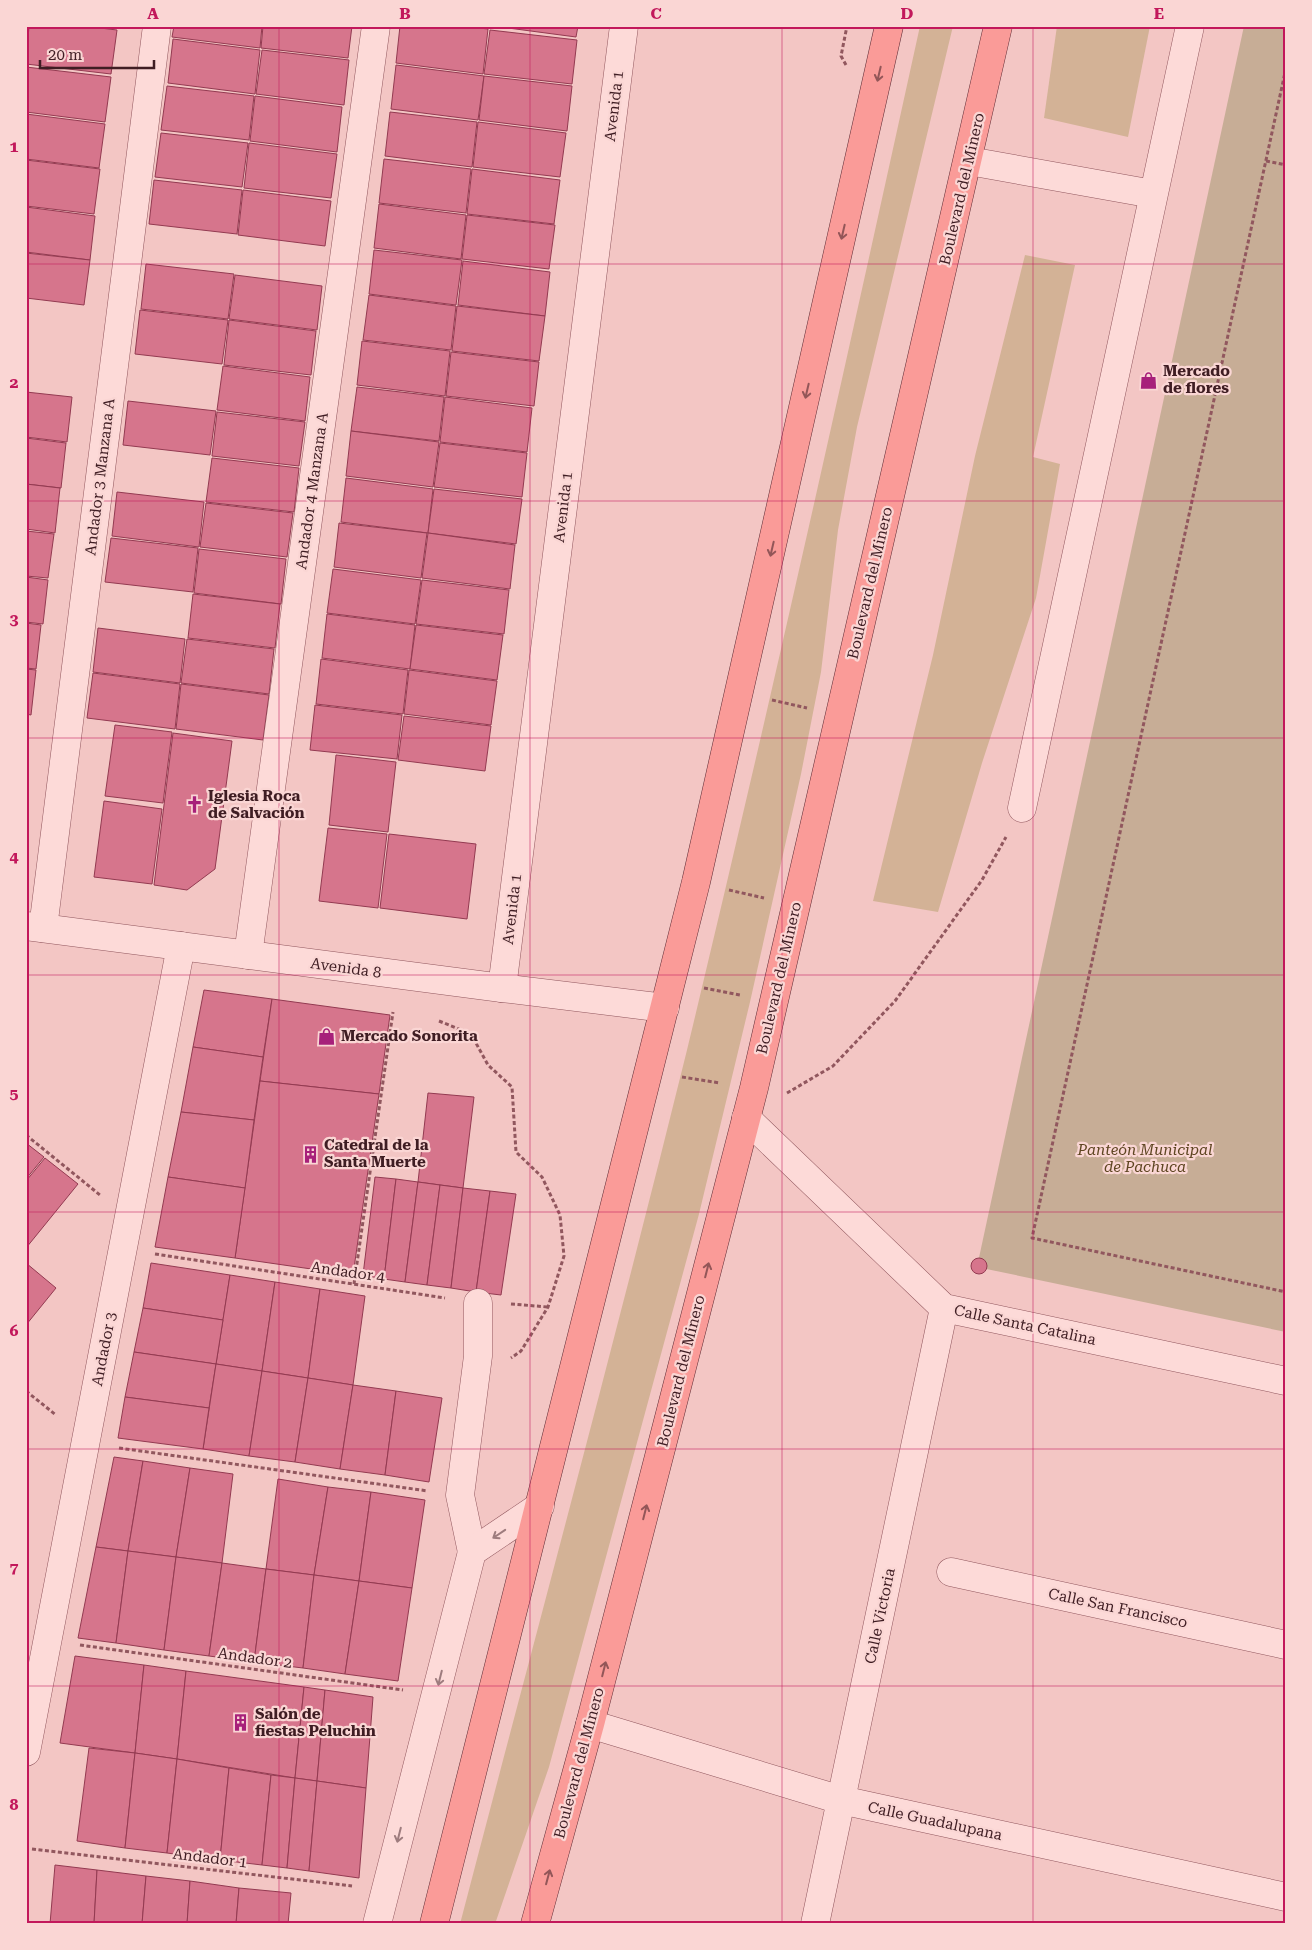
<svg xmlns="http://www.w3.org/2000/svg" width="1312" height="1950" font-family="'Roboto Serif',serif">
<style>
.green{fill:#d3b296}
.cemetery{fill:#c7ad96}
.building{fill:#d6758c;stroke:#933a51}
.lines{fill:none;stroke-linecap:round;stroke-linejoin:round}
.minor-casing{stroke:#91575e;stroke-width:29}
.major-casing{stroke:#5e2c35;stroke-width:29}
.path{stroke:#91575e;stroke-width:3;stroke-dasharray:4 2.5;stroke-linecap:butt}
.minor{stroke:#fddad8;stroke-width:28}
.major{stroke:#fa9b98;stroke-width:28}
.oneway{stroke:#935658}
.oneway2{stroke:#9e7c7e}
.grid{fill:none;stroke:#c2185b;stroke-width:1;stroke-opacity:0.55}
.labels{text-anchor:middle;dominant-baseline:central;stroke-width:4.5;stroke-linejoin:round;paint-order:stroke}
.street-label{font-size:15px;fill:#3f1d23;stroke:#fad6d4}
.poi-label{font-size:15px;font-weight:bold;fill:#3f1d23;stroke:#fad6d4;text-anchor:start}
.park-label{font-size:15px;font-style:italic;fill:#5e4521;stroke:#fad6d4}
.neatline{fill:none;stroke:#c2185b;stroke-width:2}
.grid-label{font-size:16px;text-anchor:middle;font-weight:bold;fill:#c2185b}
</style>
<rect width="100%" height="100%" fill="#f3c6c4"/>
<!-- green -->
<g class="green">
<path d="M920,26H953L857,427L838,530L821,672L801,774L750,1002L699,1214L549,1767L495,1924H460C536,1633 615,1342 687,1050C769,710 845,368 920,26Z"/>
<polygon points="1057,26 1150,26 1128,137 1044,118"/>
<polygon points="1025,255 1075,265 1033,457 1060,464 1036,598 982,763 938,912 873,901 933,655 975,456"/>
</g>
<!-- cemetery -->
<polygon class="cemetery" points="1244,26 1286,26 1286,1332 977,1267"/>
<!-- building -->
<g class="building">
<polygon points="29,26 83,26 117,30 111,74 26,64"/>
<polygon points="174,26 262,26 260,48 172,37"/>
<polygon points="263,26 352,26 348,58 261,48"/>
<polygon points="400,26 462,26 488,29 483,74 396,63"/>
<polygon points="493,26 578,26 576,37"/>
<polygon points="490,30 577,40 572,84 484,74"/>
<polygon points="173,39 260,50 255,94 168,83"/>
<polygon points="262,50 349,60 344,105 256,94"/>
<polygon points="396,65 484,76 478,120 391,109"/>
<polygon points="26,67 111,77 105,122 26,112"/>
<polygon points="484,76 572,86 567,131 479,120"/>
<polygon points="167,86 254,96 249,140 161,130"/>
<polygon points="255,96 342,107 337,152 250,141"/>
<polygon points="390,112 477,122 472,167 385,156"/>
<polygon points="26,114 105,124 99,168 26,159"/>
<polygon points="478,122 566,133 560,177 473,167"/>
<polygon points="161,133 248,143 242,187 155,177"/>
<polygon points="249,143 337,154 331,198 244,188"/>
<polygon points="384,159 471,169 466,213 379,203"/>
<polygon points="26,160 100,169 94,214 26,206"/>
<polygon points="472,169 560,180 554,224 467,214"/>
<polygon points="154,180 242,190 237,234 149,224"/>
<polygon points="243,190 331,201 325,246 238,235"/>
<polygon points="379,204 466,215 461,259 374,248"/>
<polygon points="26,207 95,216 90,260 26,252"/>
<polygon points="467,215 555,225 549,269 462,259"/>
<polygon points="374,250 462,260 456,305 369,294"/>
<polygon points="26,253 90,260 84,305 26,298"/>
<polygon points="463,261 550,272 545,316 458,305"/>
<polygon points="146,264 234,274 228,319 141,309"/>
<polygon points="235,275 322,286 317,330 229,319"/>
<polygon points="369,295 456,306 451,350 363,340"/>
<polygon points="457,306 545,316 539,361 452,351"/>
<polygon points="140,310 228,320 222,364 135,354"/>
<polygon points="229,320 316,331 311,375 224,365"/>
<polygon points="362,341 450,351 445,396 357,385"/>
<polygon points="451,352 539,362 534,406 446,396"/>
<polygon points="223,366 310,377 305,421 217,410"/>
<polygon points="357,387 444,397 439,441 351,431"/>
<polygon points="26,392 72,397 67,442 26,437"/>
<polygon points="445,397 532,408 527,452 440,442"/>
<polygon points="128,401 216,411 210,455 123,445"/>
<polygon points="217,412 305,422 299,466 212,456"/>
<polygon points="351,431 439,442 433,487 346,476"/>
<polygon points="26,438 66,443 61,488 26,484"/>
<polygon points="440,443 527,453 522,497 434,487"/>
<polygon points="212,458 299,468 294,512 206,502"/>
<polygon points="346,478 433,489 428,533 341,522"/>
<polygon points="26,484 60,488 55,533 26,529"/>
<polygon points="434,489 522,499 516,544 428,533"/>
<polygon points="117,492 204,502 199,547 112,536"/>
<polygon points="206,503 293,513 287,557 200,547"/>
<polygon points="339,523 427,533 421,578 334,567"/>
<polygon points="26,531 54,534 48,578 26,576"/>
<polygon points="428,533 515,545 510,589 422,578"/>
<polygon points="111,538 198,548 193,592 105,582"/>
<polygon points="199,549 286,559 281,604 194,593"/>
<polygon points="333,569 421,580 415,624 327,613"/>
<polygon points="26,577 48,580 43,624 26,622"/>
<polygon points="422,580 509,590 504,634 416,624"/>
<polygon points="193,594 280,604 275,648 188,638"/>
<polygon points="327,614 415,625 410,669 322,658"/>
<polygon points="26,623 41,625 36,669 26,668"/>
<polygon points="416,625 503,635 497,680 410,669"/>
<polygon points="98,628 185,639 180,683 93,672"/>
<polygon points="187,639 274,649 269,694 181,683"/>
<polygon points="321,659 408,670 403,714 316,704"/>
<polygon points="26,669 36,670 31,715 26,714"/>
<polygon points="409,670 497,681 491,725 404,714"/>
<polygon points="93,673 180,684 175,729 87,718"/>
<polygon points="181,684 269,695 263,740 176,729"/>
<polygon points="315,705 402,715 397,759 310,750"/>
<polygon points="404,716 491,726 485,771 398,760"/>
<polygon points="115,725 172,732 163,803 105,796"/>
<polygon points="173,733 232,741 215,869 187,890 154,885"/>
<polygon points="336,755 396,762 388,832 329,825"/>
<polygon points="104,801 162,809 152,884 94,877"/>
<polygon points="328,828 387,834 378,908 319,901"/>
<polygon points="389,834 476,844 467,919 380,908"/>
<polygon points="204,990 272,999 263,1057 193,1047"/>
<polygon points="272,999 390,1015 379,1094 260,1081"/>
<polygon points="193,1047 263,1057 254,1120 181,1112"/>
<polygon points="260,1081 379,1094 353,1275 235,1258"/>
<polygon points="428,1093 474,1097 463,1188 418,1182"/>
<polygon points="181,1112 254,1120 245,1188 168,1177"/>
<polygon points="26,1143 44,1157 26,1179"/>
<polygon points="45,1158 78,1184 26,1248 26,1181"/>
<polygon points="168,1177 245,1188 235,1258 155,1247"/>
<polygon points="375,1177 396,1179 384,1279 363,1275"/>
<polygon points="396,1179 418,1182 405,1282 384,1279"/>
<polygon points="418,1182 440,1185 427,1285 405,1282"/>
<polygon points="440,1185 463,1188 451,1288 427,1285"/>
<polygon points="463,1188 490,1191 476,1292 451,1288"/>
<polygon points="490,1191 516,1194 501,1295 476,1292"/>
<circle cx="979" cy="1266" r="8"/>
<polygon points="26,1263 56,1288 26,1325"/>
<polygon points="151,1263 230,1275 223,1320 143,1308"/>
<polygon points="230,1275 275,1282 262,1371 216,1364"/>
<polygon points="275,1282 320,1289 308,1378 262,1371"/>
<polygon points="320,1289 365,1296 353,1385 308,1378"/>
<polygon points="143,1308 223,1320 216,1364 134,1352"/>
<polygon points="134,1352 216,1364 209,1408 125,1397"/>
<polygon points="216,1364 262,1371 249,1456 203,1449"/>
<polygon points="262,1371 308,1378 295,1462 249,1456"/>
<polygon points="308,1378 353,1385 340,1469 295,1462"/>
<polygon points="353,1385 396,1391 385,1475 340,1469"/>
<polygon points="396,1391 442,1398 429,1482 385,1475"/>
<polygon points="125,1397 209,1408 203,1449 118,1438"/>
<polygon points="114,1457 143,1461 128,1551 96,1547"/>
<polygon points="143,1461 190,1468 176,1557 128,1551"/>
<polygon points="190,1468 233,1474 222,1563 176,1557"/>
<polygon points="278,1479 328,1487 314,1575 266,1569"/>
<polygon points="328,1487 371,1492 359,1581 314,1575"/>
<polygon points="371,1492 425,1500 412,1588 359,1581"/>
<polygon points="96,1547 128,1551 116,1643 78,1638"/>
<polygon points="128,1551 176,1557 164,1650 116,1643"/>
<polygon points="176,1557 222,1563 209,1656 164,1650"/>
<polygon points="222,1563 266,1569 254,1662 209,1656"/>
<polygon points="266,1569 314,1575 303,1668 254,1662"/>
<polygon points="314,1575 359,1581 345,1674 303,1668"/>
<polygon points="359,1581 412,1588 398,1681 345,1674"/>
<polygon points="75,1656 144,1665 135,1753 60,1743"/>
<polygon points="144,1665 186,1671 177,1759 135,1753"/>
<polygon points="186,1671 304,1687 295,1778 177,1759"/>
<polygon points="304,1687 325,1690 317,1781 295,1778"/>
<polygon points="325,1690 373,1697 366,1788 317,1781"/>
<polygon points="89,1748 135,1753 125,1848 77,1841"/>
<polygon points="135,1753 177,1759 167,1853 125,1848"/>
<polygon points="177,1759 229,1768 220,1860 167,1853"/>
<polygon points="229,1768 271,1775 262,1865 220,1860"/>
<polygon points="271,1775 295,1778 287,1868 262,1865"/>
<polygon points="295,1778 317,1781 309,1871 287,1868"/>
<polygon points="317,1781 366,1788 359,1878 309,1871"/>
<polygon points="55,1865 97,1870 94,1924 50,1924"/>
<polygon points="97,1870 146,1876 142,1924 94,1924"/>
<polygon points="146,1876 190,1881 187,1924 142,1924"/>
<polygon points="190,1881 239,1888 236,1924 187,1924"/>
<polygon points="239,1888 291,1893 288,1924 236,1924"/>
</g>
<g class="lines">
<defs>
<g id="minor">
<polyline points="969,161 1153,194"/>
<polyline points="1022,808 1190,26"/>
<polyline points="26,926 502,988 665,1008"/>
<polyline points="43,928 157,26"/>
<polyline points="248,955 376,26"/>
<polyline points="502,988 624,26"/>
<polyline points="746,1118 944,1308 1286,1381"/>
<polyline points="472,1552 460,1495 478,1356 478,1303"/>
<polyline points="951,1572 1286,1645"/>
<polyline points="590,1724 841,1800 1286,1897"/>
<polyline points="26,1752 181,946"/>
<polyline points="377,1924 472,1552 540,1506"/>
<polyline points="815,1924 944,1308"/>
</g>
<g id="major">
<polyline points="434,1924 696,882 889,26"/>
<polyline points="535,1924 590,1724 754,1088 998,26"/>
</g>
</defs>
<!-- minor casing -->
<use href="#minor" class="minor-casing"/>
<!-- major casing -->
<use href="#major" class="major-casing"/>
<!-- path -->
<g class="path">
<polyline points="846,65 841,56 847,26"/>
<polyline points="1286,68 1032,1238 1286,1292"/>
<polyline points="1266,161 1286,165"/>
<polyline points="772,700 807,708"/>
<polyline points="729,890 764,898"/>
<polyline points="704,988 740,995"/>
<polyline points="439,1021 471,1034 488,1065 512,1087 516,1152 542,1177 560,1215 564,1256 548,1307 521,1351 511,1358"/>
<polyline points="682,1077 720,1083"/>
<polyline points="787,1093 833,1066 895,1001 982,880 1006,837"/>
<polyline points="26,1135 100,1195"/>
<polyline points="155,1254 445,1298"/>
<polyline points="354,1284 393,1012"/>
<polyline points="511,1304 548,1307"/>
<polyline points="26,1391 56,1415"/>
<polyline points="119,1448 428,1491"/>
<polyline points="80,1645 403,1690"/>
<polyline points="32,1849 352,1886"/>
</g>
<!-- minor -->
<use href="#minor" class="minor"/>
<!-- major -->
<use href="#major" class="major"/>
</g>
<!-- one-way arrows -->
<defs><path id="oneway-shaft" d="M-6 0H5M1.5-3L5.5 0L1.5 3" fill="none" stroke-width="1.6" stroke-linecap="round" stroke-linejoin="round" transform="scale(1.25)"/></defs>
<g class="oneway">
<use href="#oneway-shaft" transform="translate(879 74) rotate(103)"/>
<use href="#oneway-shaft" transform="translate(843 232) rotate(103)"/>
<use href="#oneway-shaft" transform="translate(807 391) rotate(103)"/>
<use href="#oneway-shaft" transform="translate(772 549) rotate(103)"/>
<use href="#oneway-shaft" transform="translate(707 1270) rotate(-76)"/>
<use href="#oneway-shaft" transform="translate(645 1512) rotate(-76)"/>
<use href="#oneway-shaft" transform="translate(604 1669) rotate(-76)"/>
<use href="#oneway-shaft" transform="translate(548 1877) rotate(-75)"/>
</g>
<g class="oneway2">
<use href="#oneway-shaft" transform="translate(499 1534) rotate(146)"/>
<use href="#oneway-shaft" transform="translate(440 1678) rotate(104)"/>
<use href="#oneway-shaft" transform="translate(399 1835) rotate(104)"/>
</g>
<!-- grid -->
<path class="grid" d="M279,26V1924M530,26V1924M782,26V1924M1033,26V1924M26,264H1286M26,501H1286M26,738H1286M26,975H1286M26,1212H1286M26,1449H1286M26,1686H1286"/>
<!-- icons -->
<defs>
<symbol id="shop-bare" viewBox="-9 -9 18 18"><path d="M-5-2.5h2.3a2.7 3.5 0 0 1 5.4 0H5L5.5 6h-11ZM-1.5-2.5h3a1.5 2.3 0 0 0-3 0Z" fill="#a7207a" stroke="#fad6d4" stroke-width="2.5" paint-order="stroke"/></symbol>
<symbol id="church-bare" viewBox="-9 -9 18 18"><path d="M-1.2-6h2.4v3.5h3.3v2.4h-3.3V6h-2.4V-.1h-3.3v-2.4h3.3Z" fill="#a7207a" stroke="#fad6d4" stroke-width="2.5" paint-order="stroke"/></symbol>
<symbol id="building-bare" viewBox="-9 -9 18 18"><path d="M-4-6H4V6H1V3H-1V6H-4ZM-2.5-4.3h1.7v1.8h-1.7ZM.8-4.3h1.7v1.8H.8ZM-2.5-1h1.7V.8h-1.7ZM.8-1h1.7V.8H.8Z" fill="#a7207a" stroke="#fad6d4" stroke-width="2.5" paint-order="stroke"/></symbol>
</defs>
<g fill-rule="evenodd">
<use href="#shop-bare" x="1136" y="368" width="25" height="25"/>
<use href="#church-bare" x="182" y="792" width="25" height="25"/>
<use href="#shop-bare" x="314" y="1024" width="25" height="25"/>
<use href="#building-bare" x="298" y="1142" width="25" height="25"/>
<use href="#building-bare" x="228" y="1710" width="25" height="25"/>
</g>
<g class="labels">
<!-- street labels -->
<g class="street-label">
<text transform="translate(614 106) rotate(-83)">Avenida 1</text>
<text transform="translate(962 189) rotate(-77)">Boulevard del Minero</text>
<text transform="translate(100 477) rotate(-83)">Andador 3 Manzana A</text>
<text transform="translate(312 491) rotate(-82)">Andador 4 Manzana A</text>
<text transform="translate(563 507) rotate(-83)">Avenida 1</text>
<text transform="translate(870 583) rotate(-77)">Boulevard del Minero</text>
<text transform="translate(512 909) rotate(-83)">Avenida 1</text>
<text transform="translate(346 968) rotate(8)">Avenida 8</text>
<text transform="translate(779 978) rotate(-77)">Boulevard del Minero</text>
<text transform="translate(348 1272) rotate(8)">Andador 4</text>
<text transform="translate(1025 1325) rotate(12)">Calle Santa Catalina</text>
<text transform="translate(104 1349) rotate(-79)">Andador 3</text>
<text transform="translate(681 1371) rotate(-76)">Boulevard del Minero</text>
<text transform="translate(1118 1608) rotate(12)">Calle San Francisco</text>
<text transform="translate(880 1616) rotate(-78)">Calle Victoria</text>
<text transform="translate(255 1658) rotate(8)">Andador 2</text>
<text transform="translate(579 1763) rotate(-75)">Boulevard del Minero</text>
<text transform="translate(935 1821) rotate(12)">Calle Guadalupana</text>
<text transform="translate(210 1858) rotate(7)">Andador 1</text>
</g>
<!-- poi labels -->
<g class="poi-label">
<text x="1163" y="371">Mercado<tspan x="1163" dy="17">de flores</tspan></text>
<text x="208" y="796">Iglesia Roca<tspan x="208" dy="17">de Salvación</tspan></text>
<text x="341" y="1036">Mercado Sonorita</text>
<text x="324" y="1145">Catedral de la<tspan x="324" dy="17">Santa Muerte</tspan></text>
<text x="255" y="1714">Salón de<tspan x="255" dy="17">fiestas Peluchin</tspan></text>
</g>
<!-- park labels -->
<g class="park-label">
<text x="1145" y="1150">Panteón Municipal<tspan x="1145" dy="17">de Pachuca</tspan></text>
</g>
</g>
<!-- border -->
<rect width="1312" height="1950" fill="none" stroke="#fad6d4" stroke-width="55"/>
<!-- scale -->
<path d="M40 60v8h114v-8" fill="none" stroke="#3f1d23" stroke-width="2.5"/>
<text x="48" y="60" font-size="15" fill="#3f1d23" stroke="#fad6d4" stroke-width="4" paint-order="stroke">20 m</text>
<rect x="28" y="28" width="1256" height="1894" class="neatline"/>
<g class="grid-label">
<text x="153" y="19">A</text>
<text x="405" y="19">B</text>
<text x="656" y="19">C</text>
<text x="907" y="19">D</text>
<text x="1159" y="19">E</text>
<text x="14" y="152">1</text>
<text x="14" y="388">2</text>
<text x="14" y="625">3</text>
<text x="14" y="862">4</text>
<text x="14" y="1099">5</text>
<text x="14" y="1336">6</text>
<text x="14" y="1573">7</text>
<text x="14" y="1810">8</text>
</g>
</svg>
